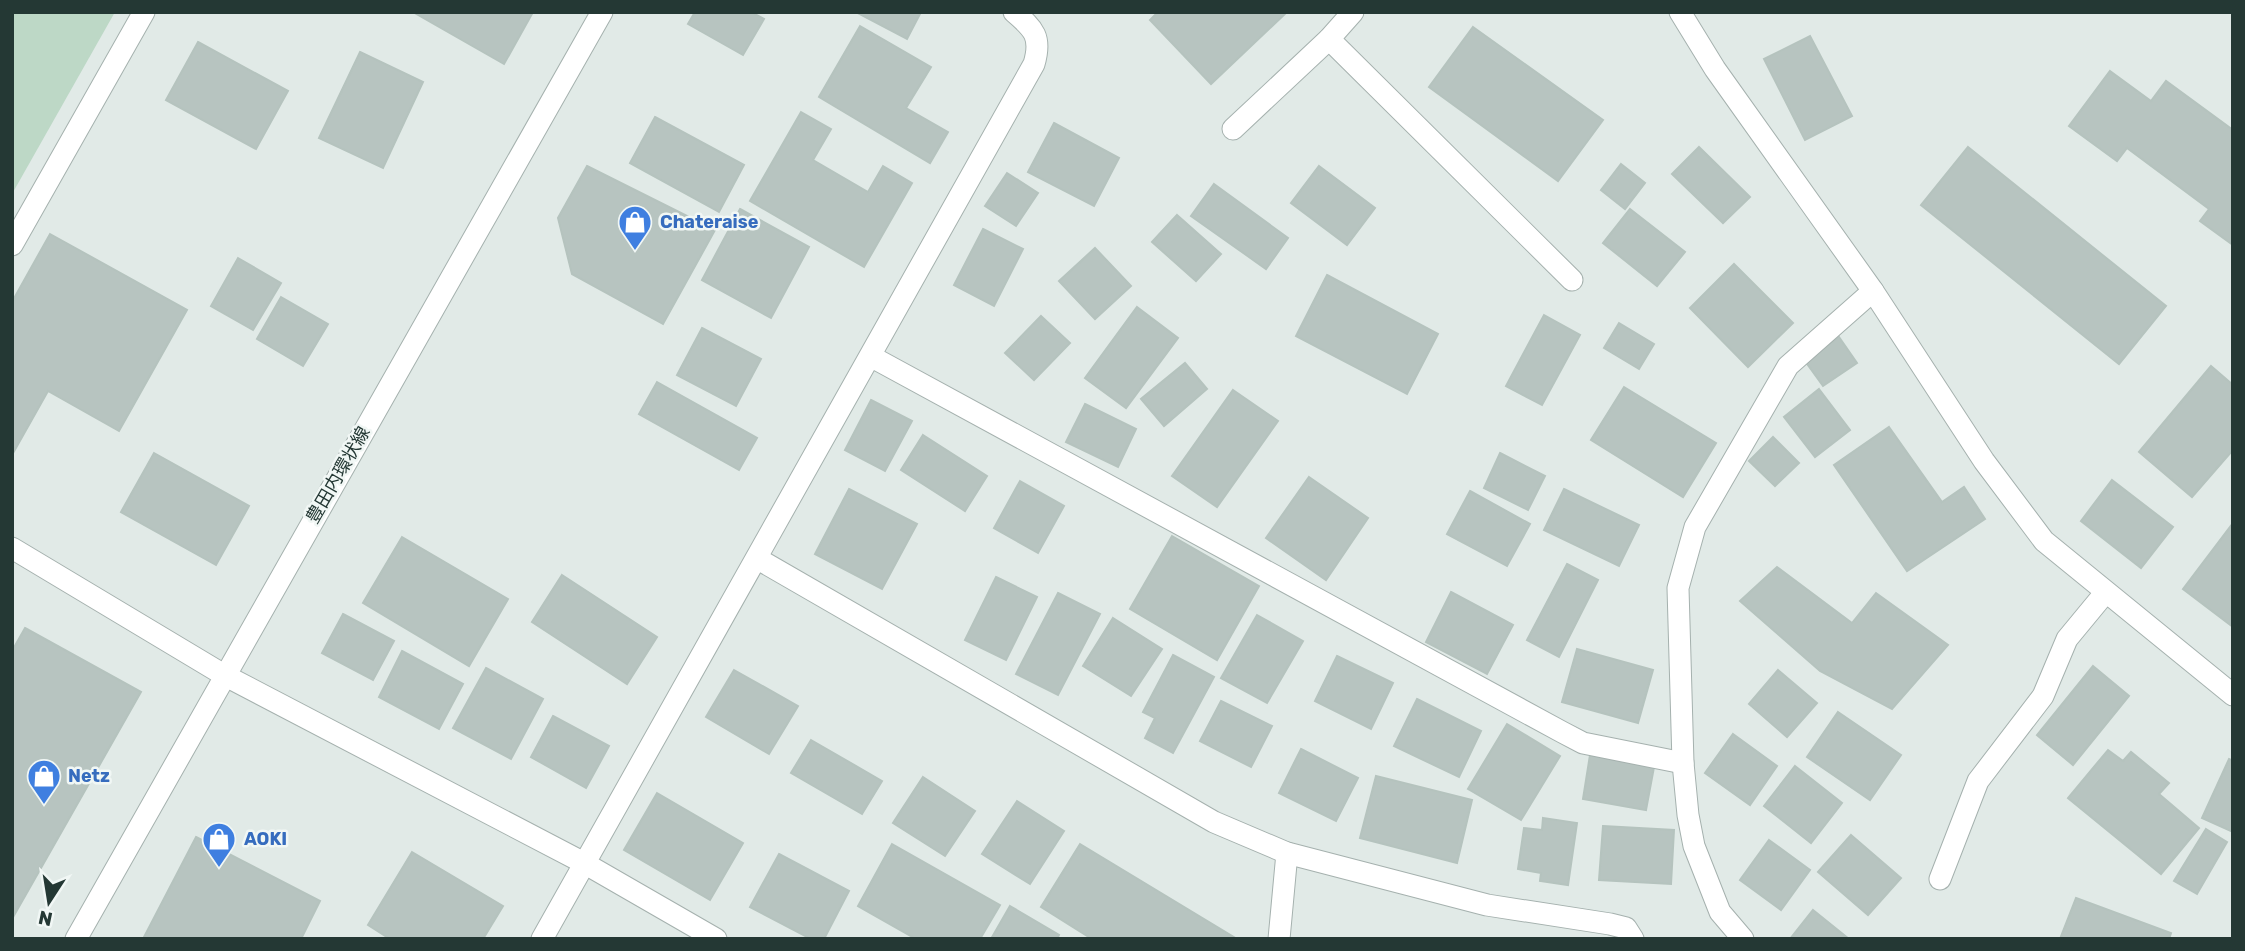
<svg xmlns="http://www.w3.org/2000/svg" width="2245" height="951" font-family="Rubik,'Noto Sans JP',sans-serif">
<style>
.green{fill:#bdd8c6}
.building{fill:#b7c4c0;stroke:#b5c3be;stroke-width:2}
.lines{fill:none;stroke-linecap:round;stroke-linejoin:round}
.minor-casing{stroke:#a5b1ae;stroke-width:23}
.tertiary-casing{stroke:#a5b1ae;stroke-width:23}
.minor{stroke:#fff;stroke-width:21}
.tertiary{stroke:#fff;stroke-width:21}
.labels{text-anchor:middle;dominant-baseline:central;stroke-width:5;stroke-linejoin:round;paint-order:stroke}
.shop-label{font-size:18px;font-weight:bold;fill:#366cbe;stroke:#f1f7f5;text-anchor:start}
.street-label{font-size:18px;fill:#243834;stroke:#f1f7f5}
</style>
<rect width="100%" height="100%" fill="#e1eae7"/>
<!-- green -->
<polygon class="green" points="12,12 115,12 12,194"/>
<!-- building -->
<g class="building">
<polygon points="413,12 533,12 504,64"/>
<polygon points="695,12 751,12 764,19 743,55 688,24"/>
<polygon points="856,12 921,12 907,39"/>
<polygon points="1158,12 1287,12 1211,84 1150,20"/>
<polygon points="860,26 931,67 906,108 948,132 930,163 819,97"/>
<polygon points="1473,27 1603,120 1558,181 1429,87"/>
<polygon points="1810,36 1852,116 1805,140 1764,59"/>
<polygon points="198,42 288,91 256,149 166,100"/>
<polygon points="360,52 423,82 383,168 319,138"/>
<polygon points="2110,71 2151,101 2166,81 2233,130 2233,245 2200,221 2209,209 2127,148 2117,161 2069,126"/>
<polygon points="801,112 831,129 813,160 868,192 883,166 912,183 864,267 750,201"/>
<polygon points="655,117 744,165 719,212 630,163"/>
<polygon points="1054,123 1119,158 1094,206 1028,172"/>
<polygon points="1699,147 1750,197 1723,223 1672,174"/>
<polygon points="1968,147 2166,306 2119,364 1921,205"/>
<polygon points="1621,164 1645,183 1625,209 1601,190"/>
<polygon points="587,166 715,230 663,324 572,274 558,218"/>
<polygon points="1319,166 1375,208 1347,245 1291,203"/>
<polygon points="1007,173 1038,193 1016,226 985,206"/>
<polygon points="1214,184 1288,238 1266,269 1191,216"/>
<polygon points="740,209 809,247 771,318 702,280"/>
<polygon points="1630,209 1685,252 1657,286 1603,243"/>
<polygon points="1177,215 1221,254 1196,281 1152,242"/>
<polygon points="983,229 1023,249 994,306 954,285"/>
<polygon points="50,234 187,310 119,431 48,391 12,455 12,302"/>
<polygon points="1095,248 1131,286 1095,319 1059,281"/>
<polygon points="238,258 281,283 253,330 211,306"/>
<polygon points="1734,264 1793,323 1748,367 1690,308"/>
<polygon points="1327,275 1438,334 1407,394 1296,336"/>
<polygon points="281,297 328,324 303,366 257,339"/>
<polygon points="1137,307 1178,338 1126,408 1085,378"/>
<polygon points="1544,315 1580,335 1542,405 1506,386"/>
<polygon points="1041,316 1070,343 1034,380 1005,353"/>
<polygon points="1619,323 1654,344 1639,369 1604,348"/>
<polygon points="702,328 761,359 736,406 677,375"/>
<polygon points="1839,337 1857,363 1823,386 1805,361"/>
<polygon points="1185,363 1207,389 1164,426 1141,399"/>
<polygon points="2211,366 2233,385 2233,450 2192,497 2139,452"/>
<polygon points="657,382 757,438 739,470 639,414"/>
<polygon points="1624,387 1716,443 1683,497 1591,440"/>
<polygon points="1819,389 1850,430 1815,457 1784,417"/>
<polygon points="1233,390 1278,421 1217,507 1172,476"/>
<polygon points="871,400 912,421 885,471 845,450"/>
<polygon points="1085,404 1136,429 1118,467 1066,442"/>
<polygon points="1889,427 1942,502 1964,487 1985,519 1907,571 1834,465"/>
<polygon points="923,435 987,476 965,511 901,470"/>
<polygon points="1773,437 1799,463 1775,486 1749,461"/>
<polygon points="154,453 249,506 216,565 121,512"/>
<polygon points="1500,453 1545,476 1528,510 1484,488"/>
<polygon points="1309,477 1368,518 1326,580 1266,538"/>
<polygon points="2112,480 2173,527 2141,568 2081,521"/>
<polygon points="1020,481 1064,506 1038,553 994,528"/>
<polygon points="849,489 917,524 882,589 815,554"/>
<polygon points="1564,489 1639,525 1619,566 1544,530"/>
<polygon points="1470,491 1530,524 1507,566 1447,534"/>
<polygon points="2233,523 2233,627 2183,589"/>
<polygon points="1172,536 1259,586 1217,660 1130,609"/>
<polygon points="402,537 508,599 469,666 363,603"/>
<polygon points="1567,564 1598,580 1559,657 1527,640"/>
<polygon points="1777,567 1852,623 1876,593 1948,645 1892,709 1820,671 1740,601"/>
<polygon points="562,575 657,637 627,684 532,622"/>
<polygon points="996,577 1037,597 1006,660 965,640"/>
<polygon points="1451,592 1513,625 1487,674 1426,642"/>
<polygon points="1058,593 1100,614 1058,695 1016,674"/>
<polygon points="343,614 394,641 373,680 322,653"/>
<polygon points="1257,615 1303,641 1267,703 1221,678"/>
<polygon points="1113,618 1162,649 1131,696 1083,666"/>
<polygon points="25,628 141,692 12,919 12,651"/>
<polygon points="1577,649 1653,670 1638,723 1562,702"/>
<polygon points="402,651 463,684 439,729 379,697"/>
<polygon points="1173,655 1214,677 1173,753 1145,738 1155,718 1143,712"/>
<polygon points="1337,656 1393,683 1371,729 1315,701"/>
<polygon points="2093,666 2129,696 2073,765 2037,735"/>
<polygon points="486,668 543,699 511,759 453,728"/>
<polygon points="734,670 798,706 769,754 706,717"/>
<polygon points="1778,670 1817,703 1787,737 1749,704"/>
<polygon points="1417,699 1481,731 1459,777 1394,746"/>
<polygon points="1221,701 1272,726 1251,767 1200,741"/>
<polygon points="1838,712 1901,755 1870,800 1807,757"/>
<polygon points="553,716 609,746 586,788 531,757"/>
<polygon points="1507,724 1560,756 1521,820 1468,789"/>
<polygon points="1733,734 1777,766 1750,805 1705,773"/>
<polygon points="811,740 882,781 862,814 791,773"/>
<polygon points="1301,749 1358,778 1336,821 1279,793"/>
<polygon points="2108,750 2123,761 2131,752 2169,783 2159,794 2199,828 2161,874 2068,798"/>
<polygon points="1590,755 1654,767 1646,810 1583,799"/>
<polygon points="2229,759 2233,761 2233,832 2202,818"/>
<polygon points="1795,766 1842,803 1811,843 1764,806"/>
<polygon points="1376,776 1472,800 1457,863 1360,838"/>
<polygon points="923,777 975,811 945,856 893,823"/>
<polygon points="657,793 743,843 710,900 624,850"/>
<polygon points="1017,801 1064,831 1030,884 982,854"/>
<polygon points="1543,818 1577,823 1568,885 1540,881 1541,873 1518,869 1524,828 1542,830"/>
<polygon points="1603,826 1674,830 1671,884 1599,880"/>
<polygon points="2206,829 2227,842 2197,894 2174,881"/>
<polygon points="1851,835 1901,878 1868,915 1818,872"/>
<polygon points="196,837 320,901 301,939 143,939"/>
<polygon points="1769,840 1810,870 1781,910 1740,880"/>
<polygon points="892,844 1000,905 980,939 916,939 858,906"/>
<polygon points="1080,844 1237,939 1092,939 1041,907"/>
<polygon points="412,852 503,906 483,939 390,939 368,925"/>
<polygon points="779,854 849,891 824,939 811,939 750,907"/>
<polygon points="2076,898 2171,933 2169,939 2060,939"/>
<polygon points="1010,906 1059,935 1057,939 991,939"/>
<polygon points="1813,910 1849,939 1790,939"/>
</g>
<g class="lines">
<defs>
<g id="minor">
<polyline points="1680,12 1715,69 1873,291 1984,461 2044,541 2233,695"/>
<polyline points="1329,39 1572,280"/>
<polyline points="1233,129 1329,39 1353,12"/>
<polyline points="12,245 144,12"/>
<polyline points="872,357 1562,732 1583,743 1683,763"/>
<polyline points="12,548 224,675 584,863 716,939"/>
<polyline points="758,559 1214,822 1287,853 1487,905 1610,924 1626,928 1633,939"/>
<polyline points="1940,879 1978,781 2043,696 2067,639 2105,593"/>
<path d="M542,939L1034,64C1042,37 1034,29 1014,12"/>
<polyline points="1279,939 1287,853"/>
<polyline points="1743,939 1720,912 1694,846 1688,815 1683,763 1678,588 1695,527 1788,366 1873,291"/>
</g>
<polyline id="tertiary" points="76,939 602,12"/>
</defs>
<!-- minor casing -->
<use href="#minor" class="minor-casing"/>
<!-- tertiary casing -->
<use href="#tertiary" class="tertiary-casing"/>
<!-- minor -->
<use href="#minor" class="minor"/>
<!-- tertiary -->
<use href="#tertiary" class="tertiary"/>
</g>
<!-- icons -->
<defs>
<symbol id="shop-pin" viewBox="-11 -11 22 30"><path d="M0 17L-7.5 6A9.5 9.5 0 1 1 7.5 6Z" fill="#3f7fe0" stroke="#f1f7f5"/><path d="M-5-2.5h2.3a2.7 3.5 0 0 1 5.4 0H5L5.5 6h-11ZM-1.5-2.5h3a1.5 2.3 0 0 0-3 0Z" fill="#fff"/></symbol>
</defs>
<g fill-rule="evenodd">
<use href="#shop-pin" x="616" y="203" width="38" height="52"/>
<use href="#shop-pin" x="25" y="757" width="38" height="52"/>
<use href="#shop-pin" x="200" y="820" width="38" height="52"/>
</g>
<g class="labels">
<!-- shop labels -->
<g class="shop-label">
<text x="660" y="222">Chateraise</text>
<text x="68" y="776">Netz</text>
<text x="244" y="839">AOKI</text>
</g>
<!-- street labels -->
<g class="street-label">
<text transform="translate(338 475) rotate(-60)">豊田内環状線</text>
</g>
</g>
<!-- border -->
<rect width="2245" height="951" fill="none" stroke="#243834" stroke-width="28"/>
<!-- north arrow -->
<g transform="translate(49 902) rotate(192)" stroke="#f1f7f5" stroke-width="5" paint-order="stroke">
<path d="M0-5L12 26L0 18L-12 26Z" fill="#243834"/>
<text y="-10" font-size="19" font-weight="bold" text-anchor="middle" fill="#243834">N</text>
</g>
</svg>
